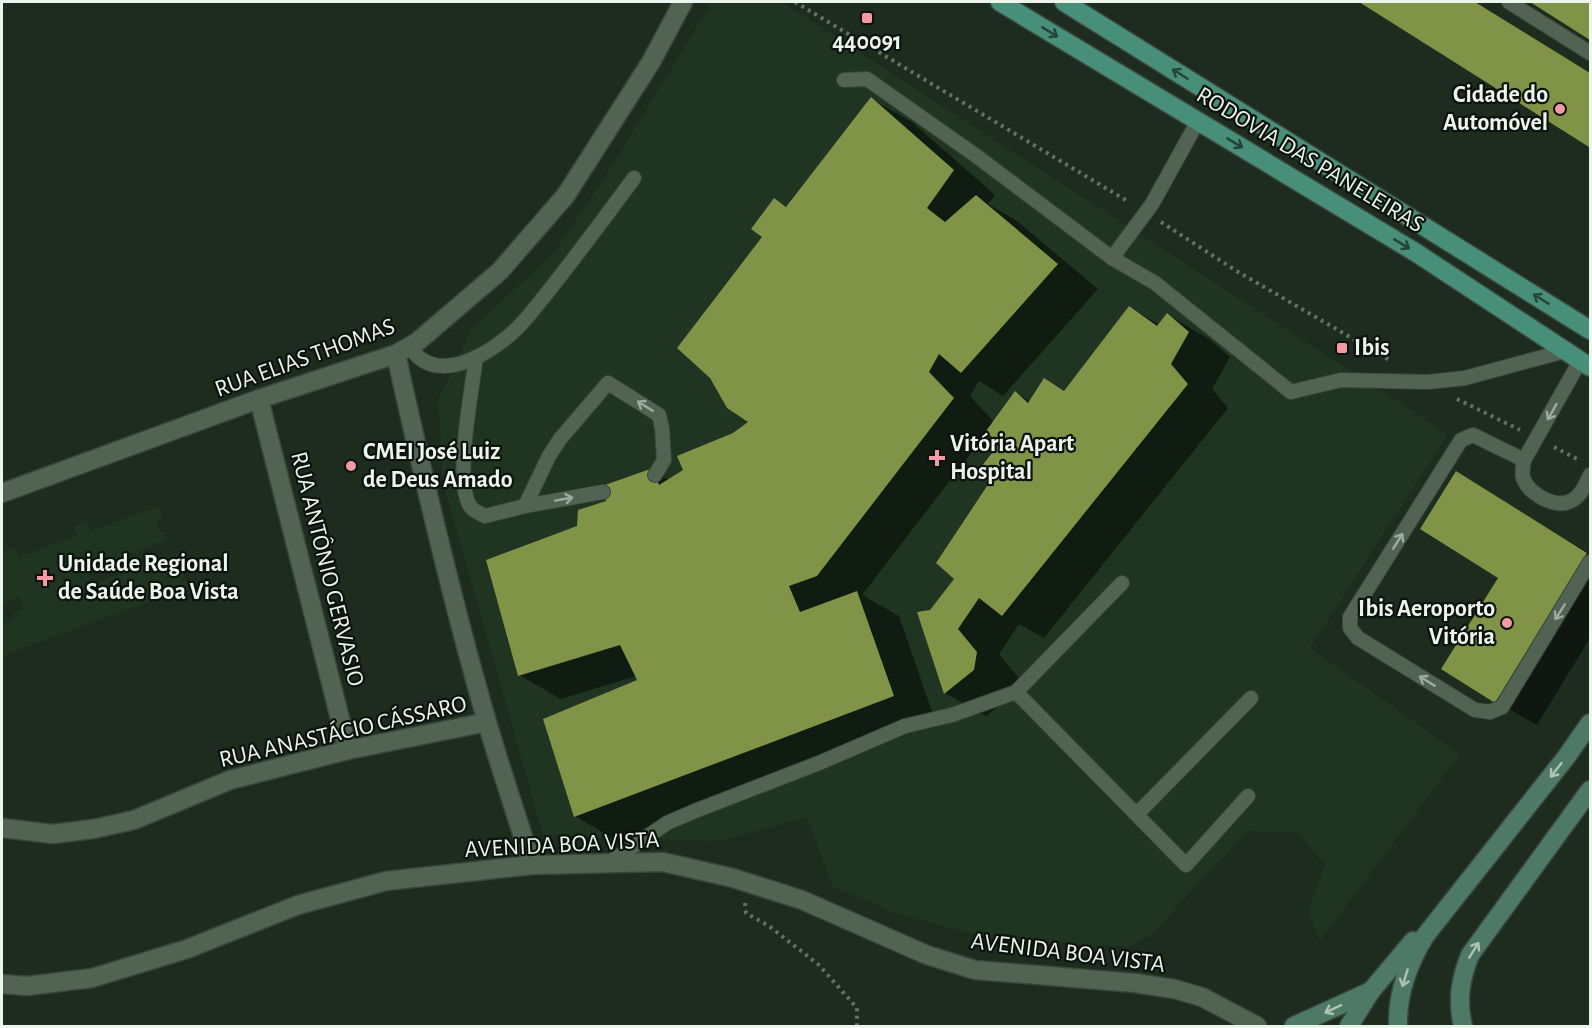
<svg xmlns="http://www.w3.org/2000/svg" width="1592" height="1028" font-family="'Alegreya Sans',sans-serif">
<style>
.built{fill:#1f3421}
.shadow{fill:#0007}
.building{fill:#819347}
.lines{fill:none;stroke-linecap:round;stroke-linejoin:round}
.service-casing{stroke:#39463a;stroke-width:16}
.minor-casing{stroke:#39463a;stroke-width:21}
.tertiary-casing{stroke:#39463a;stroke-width:21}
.secondary-casing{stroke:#39463a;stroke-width:21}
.primary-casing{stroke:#39463a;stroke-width:21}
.path{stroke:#647166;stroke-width:4;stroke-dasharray:3 4.5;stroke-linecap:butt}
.service{stroke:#526353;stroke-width:14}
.minor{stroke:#526353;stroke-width:18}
.tertiary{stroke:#526353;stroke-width:18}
.secondary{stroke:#4d7966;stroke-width:18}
.primary{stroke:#488f79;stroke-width:18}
.oneway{stroke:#244538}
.oneway2{stroke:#9eaca0}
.oneway3{stroke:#acc3b6}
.poi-dot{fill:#f49aa5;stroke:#0c130d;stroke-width:2}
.labels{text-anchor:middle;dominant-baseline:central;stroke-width:4.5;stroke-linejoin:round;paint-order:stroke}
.poi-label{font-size:24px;font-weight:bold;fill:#ebf5ec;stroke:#0c130d;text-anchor:start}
.street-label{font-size:24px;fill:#ebf5ec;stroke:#0c130d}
</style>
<rect width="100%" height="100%" fill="#1d2c1f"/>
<!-- built -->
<g class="built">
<polygon points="712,2 782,2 1448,434 1310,648 1460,754 1320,941 1308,911 1325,865 1298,833 1248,831 1192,890 1154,933 1128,947 991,939 895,913 832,886 807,817 721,841 543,835 443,482 438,400 471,330 555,251 603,180"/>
<polygon points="159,506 163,517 156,521 160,532 164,531 167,540 87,570 92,584 161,559 164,566 179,561 188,587 2,656 2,624 15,619 13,613 23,608 19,597 2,604 2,562 5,560 2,552 15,547 19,557 77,535 74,526 87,521 90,531"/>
</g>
<!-- shadow -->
<g class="shadow">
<polygon points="1362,2 1475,2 1590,74 1590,146"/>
<polygon points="1533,2 1590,2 1590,38"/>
<polygon points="871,99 912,122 995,195 988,204 1017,221 1098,289 1003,396 979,381 970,396 994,422 1016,393 1031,402 1045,380 1065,391 1130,308 1160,325 1168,315 1209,339 1230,357 1212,389 1228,408 1044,638 1019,624 999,654 1018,677 1015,694 986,716 945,693 931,611 956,579 991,483 1001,444 988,431 862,595 899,616 935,720 616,840 575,816 639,681 636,676 561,699 519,675 578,527 608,502 652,470 669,480 750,421 764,236 775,200 787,207"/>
<polygon points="1456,473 1590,554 1590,638 1537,725 1496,702 1500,577"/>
</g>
<!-- building -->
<g class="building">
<polygon points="1359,2 1475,2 1590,73 1589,147"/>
<polygon points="1530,2 1590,2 1590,40"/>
<polygon points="871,97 954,170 927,208 945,222 976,195 1058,264 961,373 939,354 929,372 954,398 817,576 789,586 800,612 857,591 894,696 574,817 543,719 637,680 620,645 518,676 486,560 577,526 578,510 606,501 602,486 653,468 659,485 683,470 677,456 733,433 748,422 727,408 710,378 677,348 762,237 751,229 774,198 786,207"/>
<polygon points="1129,306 1157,326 1167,313 1189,332 1171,364 1188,384 1002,616 979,598 958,629 977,652 974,670 944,694 917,612 930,610 954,579 936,563 989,483 977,472 999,444 986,431 1015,391 1028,403 1044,378 1064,391"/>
<polygon points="1456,471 1587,553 1495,703 1441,669 1498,578 1420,529"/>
</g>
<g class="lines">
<defs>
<g id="service">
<polyline points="1509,2 1590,53"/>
<polyline points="844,80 867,79 975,155 1112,258 1155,283 1291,392 1341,380 1428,382 1465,378 1565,351"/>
<polyline points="1112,258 1152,204 1198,121"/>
<path d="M409,346C432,382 474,362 501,342C521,328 536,306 551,288C579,252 607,215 634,178"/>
<path d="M476,357C472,391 454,479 470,506C473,511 479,513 485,516L525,506L603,492"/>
<path d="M1580,361L1524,460C1523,465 1522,473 1523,478C1529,494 1555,509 1571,501C1581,496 1586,484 1590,475"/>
<polyline points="1524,460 1473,435 1461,440 1350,617 1350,628 1358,638 1475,710 1490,712 1502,707 1590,562"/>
<polyline points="525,506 549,456 560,439 608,383 659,415 662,428 664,460 655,475"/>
<polyline points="1016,692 1186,865 1248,796"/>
<polyline points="1137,814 1251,698"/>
<polyline points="609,863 667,823 695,811 819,763 905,726 952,715 1016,692 1122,583"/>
</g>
<g id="minor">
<path d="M396,354C423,477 452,601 487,722C501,770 517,817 532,865"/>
<polyline points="259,399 348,750"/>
<polyline points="2,493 259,399 396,354 417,342 500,271 566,195 651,62 683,2"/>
<polyline points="2,828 53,834 93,829 134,820 230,780 348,750 487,722"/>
</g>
<polyline id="tertiary" points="2,984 27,986 92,978 187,949 298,905 386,881 532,865 663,862 733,878 802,900 927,955 975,970 1135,983 1174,989 1202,997 1257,1026"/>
<g id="secondary">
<polyline points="1294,1026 1371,991"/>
<polyline points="1349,1026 1371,991 1413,941"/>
<path d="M1398,1026C1397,994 1408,964 1425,936L1567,756L1590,723"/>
<path d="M1463,1026C1457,1001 1460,980 1470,955L1590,790"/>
</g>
<g id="primary">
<polyline points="1000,2 1415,252 1590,367"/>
<polyline points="1064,2 1590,330"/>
</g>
</defs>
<!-- service casing -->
<use href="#service" class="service-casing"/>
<!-- minor casing -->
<use href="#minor" class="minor-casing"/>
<!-- tertiary casing -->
<use href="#tertiary" class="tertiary-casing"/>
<!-- secondary casing -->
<use href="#secondary" class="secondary-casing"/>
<!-- primary casing -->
<use href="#primary" class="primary-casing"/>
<!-- path -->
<g class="path">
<polyline points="795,2 1129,202"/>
<polyline points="1161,222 1235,270 1391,361"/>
<polyline points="1457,399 1520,430"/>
<polyline points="1554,447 1579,460"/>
<polyline points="745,903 746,913 769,926 819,965 857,1008 857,1026"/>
</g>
<!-- service -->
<use href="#service" class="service"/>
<!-- minor -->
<use href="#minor" class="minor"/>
<!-- tertiary -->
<use href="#tertiary" class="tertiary"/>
<!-- secondary -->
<use href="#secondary" class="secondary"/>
<!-- primary -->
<use href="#primary" class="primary"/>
</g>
<!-- one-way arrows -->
<defs><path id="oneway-shaft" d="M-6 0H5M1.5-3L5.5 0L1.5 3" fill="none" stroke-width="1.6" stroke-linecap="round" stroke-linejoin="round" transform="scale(1.5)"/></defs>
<g class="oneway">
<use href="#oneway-shaft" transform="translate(1050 32) rotate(31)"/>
<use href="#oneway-shaft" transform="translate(1180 74) rotate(-148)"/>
<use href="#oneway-shaft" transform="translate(1235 143) rotate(31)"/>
<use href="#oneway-shaft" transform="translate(1402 244) rotate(31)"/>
<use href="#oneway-shaft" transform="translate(1541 299) rotate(-148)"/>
</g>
<g class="oneway2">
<use href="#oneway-shaft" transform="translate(645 406) rotate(-148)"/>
<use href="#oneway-shaft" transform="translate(1552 412) rotate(119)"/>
<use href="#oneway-shaft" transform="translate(564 499) rotate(-10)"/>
<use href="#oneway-shaft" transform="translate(1398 541) rotate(-58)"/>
<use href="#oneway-shaft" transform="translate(1560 612) rotate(122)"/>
<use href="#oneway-shaft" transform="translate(1427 681) rotate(-148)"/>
</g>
<g class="oneway3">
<use href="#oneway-shaft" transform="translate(1556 770) rotate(128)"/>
<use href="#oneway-shaft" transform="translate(1474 950) rotate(-58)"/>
<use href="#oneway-shaft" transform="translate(1405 978) rotate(107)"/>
<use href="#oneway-shaft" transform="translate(1333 1009) rotate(155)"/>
</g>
<!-- markers -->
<g class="poi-dot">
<rect x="861" y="12" width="12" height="12" rx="3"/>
<circle cx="1560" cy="109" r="6"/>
<rect x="1336" y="342" width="12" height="12" rx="3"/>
<path d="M934 449h6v6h6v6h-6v6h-6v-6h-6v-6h6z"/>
<circle cx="351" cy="466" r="6"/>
<path d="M42 569h6v6h6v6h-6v6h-6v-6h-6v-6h6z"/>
<circle cx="1507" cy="623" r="6"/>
</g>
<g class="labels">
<!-- poi labels -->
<g class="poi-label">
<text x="867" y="42" text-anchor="middle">440091</text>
<text x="1548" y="95" text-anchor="end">Cidade do<tspan x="1548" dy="28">Automóvel</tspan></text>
<text x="1354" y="348">Ibis</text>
<text x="950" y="444">Vitória Apart<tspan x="950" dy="28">Hospital</tspan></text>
<text x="363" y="452">CMEI José Luiz<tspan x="363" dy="28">de Deus Amado</tspan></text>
<text x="58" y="564">Unidade Regional<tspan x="58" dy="28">de Saúde Boa Vista</tspan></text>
<text x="1495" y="609" text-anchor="end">Ibis Aeroporto<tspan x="1495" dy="28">Vitória</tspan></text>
</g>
<!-- street labels -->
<g class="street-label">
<text transform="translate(1310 160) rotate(31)">RODOVIA DAS PANELEIRAS</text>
<text transform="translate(305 358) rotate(-20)">RUA ELIAS THOMAS</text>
<text transform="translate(327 569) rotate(76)">RUA ANTÔNIO GERVASIO</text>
<text transform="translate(343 732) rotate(-13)">RUA ANASTÁCIO CÁSSARO</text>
<text transform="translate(562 845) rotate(-3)">AVENIDA BOA VISTA</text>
<text transform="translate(1068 953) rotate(7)">AVENIDA BOA VISTA</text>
</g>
</g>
<!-- border -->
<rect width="1592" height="1028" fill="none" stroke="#ebf5ec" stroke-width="6"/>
</svg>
